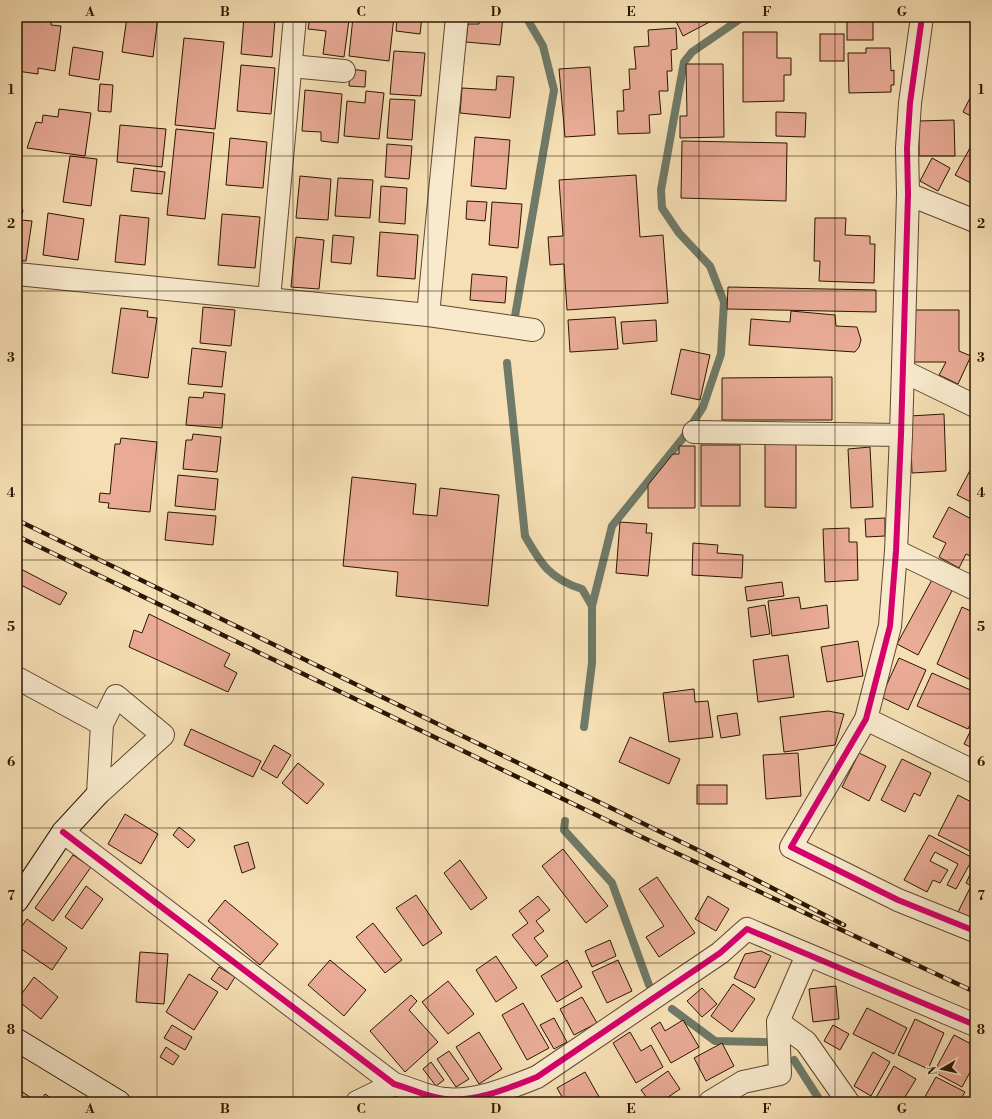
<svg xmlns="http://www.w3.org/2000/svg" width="992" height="1119" font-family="'Libre Bodoni',serif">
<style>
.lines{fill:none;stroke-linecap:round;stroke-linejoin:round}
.stream{stroke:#6f7a68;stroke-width:8}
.building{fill:#e9ab96;stroke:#2a1601}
.street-casing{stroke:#5d482e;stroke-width:24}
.secondary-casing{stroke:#2a1601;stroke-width:24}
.street{stroke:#f9eace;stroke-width:22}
.secondary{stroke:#f9eace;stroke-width:22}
.rail-casing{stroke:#2a1601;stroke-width:4.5}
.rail{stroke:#f9eace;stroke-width:3;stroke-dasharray:9;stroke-linecap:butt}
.cycleway-casing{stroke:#f9eace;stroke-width:8}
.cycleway{stroke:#d6006c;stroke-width:6}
.grid{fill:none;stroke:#2a1601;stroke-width:1;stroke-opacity:0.55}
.neatline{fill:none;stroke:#2a1601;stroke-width:1.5}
.grid-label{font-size:13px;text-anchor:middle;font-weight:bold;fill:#2a1601}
</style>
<rect width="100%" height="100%" fill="#f6dfb4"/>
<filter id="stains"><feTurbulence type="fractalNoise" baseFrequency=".005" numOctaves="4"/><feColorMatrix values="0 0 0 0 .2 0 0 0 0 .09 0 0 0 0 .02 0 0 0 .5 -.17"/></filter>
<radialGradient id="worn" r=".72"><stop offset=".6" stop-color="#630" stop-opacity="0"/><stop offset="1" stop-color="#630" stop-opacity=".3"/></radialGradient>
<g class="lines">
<!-- stream -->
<g class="stream">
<polyline points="514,322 554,90 543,46 526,17"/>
<path d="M507,363L525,536C541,564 550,579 582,589L592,606V663L584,727"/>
<polyline points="592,606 612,526 683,438 703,407 721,354 724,302 710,266 679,233 662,208 661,190 684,62 692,52 743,17"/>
<polyline points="565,821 564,830 612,883 649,985"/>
<polyline points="672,1009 715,1041 765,1042"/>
<polyline points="794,1060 821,1102"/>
</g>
</g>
<!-- building -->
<g class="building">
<polygon points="22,17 52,17 51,25 61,26 55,71 38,68 38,74 17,71 17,52"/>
<polygon points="74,17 98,17 98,20"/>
<polygon points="127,17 158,17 153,57 122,52"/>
<polygon points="244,17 264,17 264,19 275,20 272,57 241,54"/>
<polygon points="310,17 339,17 339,19 349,20 344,57 323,54 326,31 308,29"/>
<polygon points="353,17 394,17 389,61 349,56"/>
<polygon points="397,17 422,17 420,34 396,31"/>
<polygon points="480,17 503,17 500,45 466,42 468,24 479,24"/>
<polygon points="674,17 719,17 683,36"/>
<rect x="847" y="17" width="26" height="23"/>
<polygon points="676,28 677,49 671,50 672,71 667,71 668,91 659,91 661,114 649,115 650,133 618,134 617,111 624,111 623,90 630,89 629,69 636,69 634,47 649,46 648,30"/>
<polygon points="743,32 777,32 777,58 791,58 791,75 784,75 784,101 743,102"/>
<rect x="820" y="34" width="24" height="27"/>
<polygon points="184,38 224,42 215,129 175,125"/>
<polygon points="73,47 103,52 99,80 69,75"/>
<polygon points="866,48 890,48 891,71 894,70 894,85 891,85 891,92 849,93 848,53 866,53"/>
<polygon points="394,51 425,53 421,96 390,94"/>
<polygon points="686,64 723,64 724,137 680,138 680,116 687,116"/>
<polygon points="241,65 275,68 271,114 237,111"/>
<polygon points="590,67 595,135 565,137 559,69"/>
<polygon points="350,69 366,71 365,87 349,86"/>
<polygon points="497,76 514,77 510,118 460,113 462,88 496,90"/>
<polygon points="100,84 113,85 111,112 98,111"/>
<polygon points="975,88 975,118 963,112"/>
<polygon points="305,90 342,94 338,143 321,141 321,132 302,131"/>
<polygon points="366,91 384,93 379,139 344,136 347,101 365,103"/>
<polygon points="390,99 415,100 412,140 387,138"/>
<polygon points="59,109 91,113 85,156 27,148 36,122 42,123 43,115 58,117"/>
<polygon points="776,112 806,113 805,137 776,136"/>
<polygon points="954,120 955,156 919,156 919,121"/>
<polygon points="17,122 22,123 18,153 17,153"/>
<polygon points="120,125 166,129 162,167 117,162"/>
<polygon points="176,129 214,133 205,219 167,215"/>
<polygon points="475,137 510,140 506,189 471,186"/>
<polygon points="230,138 267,142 263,188 226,185"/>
<polygon points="975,139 975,185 955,175"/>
<polygon points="682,141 787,143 786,201 681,198"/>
<polygon points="387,144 412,146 409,179 385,177"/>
<polygon points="70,156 97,159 91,206 63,202"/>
<polygon points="932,158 950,168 938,191 920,181"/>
<polygon points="134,168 165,172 162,194 131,191"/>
<polygon points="636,175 640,237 663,235 668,303 567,310 564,264 550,265 548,237 563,236 559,180"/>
<polygon points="300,176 331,179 328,220 296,218"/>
<polygon points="338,178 373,180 370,218 335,216"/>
<polygon points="381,186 407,188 405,224 379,222"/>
<polygon points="467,201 487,202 485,221 466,219"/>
<polygon points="492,202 522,204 518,248 489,245"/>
<polygon points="17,209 23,210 21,220 32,221 26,261 17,260"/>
<polygon points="48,213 84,219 78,260 43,255"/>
<polygon points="222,214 260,217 255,268 218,265"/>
<polygon points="120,215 149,218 145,265 115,262"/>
<polygon points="815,218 846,218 845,235 870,236 870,244 875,244 874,283 819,281 820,261 814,261"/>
<polygon points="380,232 418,235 415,279 377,276"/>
<polygon points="333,235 354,237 351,264 331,262"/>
<polygon points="296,237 324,240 319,289 291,287"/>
<polygon points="472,274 507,277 505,303 470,300"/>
<polygon points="728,287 876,290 876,312 727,309"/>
<polygon points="203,307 235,310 231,346 200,343"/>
<polygon points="121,308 148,311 147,317 157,318 148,378 112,373"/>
<polygon points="913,310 959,310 959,351 971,356 958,384 939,375 946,362 914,362"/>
<polygon points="791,311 835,315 836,326 857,327 861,340 859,347 855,352 749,345 751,319 790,322"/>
<polygon points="615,317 618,349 570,352 568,320"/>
<polygon points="656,320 657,341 623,344 621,322"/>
<polygon points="192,348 226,352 222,387 188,384"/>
<polygon points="681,349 710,355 700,400 671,394"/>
<polygon points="832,377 832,420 722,420 722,378"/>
<polygon points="204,392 225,394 222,428 186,425 189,397 203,398"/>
<polygon points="944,414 946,471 912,473 910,416"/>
<polygon points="193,434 221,437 217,472 183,469 186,440 192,440"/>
<polygon points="121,438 157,442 150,512 108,508 109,503 99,502 100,493 110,494 115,444 120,444"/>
<polygon points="765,441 796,441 796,508 765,507"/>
<rect x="701" y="445" width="39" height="61"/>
<polygon points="679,446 695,446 695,508 648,508 648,485 673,454 679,454"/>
<polygon points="870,447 873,507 851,508 848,449"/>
<polygon points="975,461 975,504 957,495"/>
<polygon points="178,475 218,479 215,510 175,506"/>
<polygon points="352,477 416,484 413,514 437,516 440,488 499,495 488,606 396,596 398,572 343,566"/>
<polygon points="949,507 975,521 975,551 972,557 966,554 959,568 939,557 946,543 933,537"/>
<polygon points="168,512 216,516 213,545 165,540"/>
<polygon points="885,518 885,536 866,537 865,519"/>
<polygon points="620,522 647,524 646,533 652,533 648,576 616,573"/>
<polygon points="849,528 849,542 857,542 858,580 825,582 823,529"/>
<polygon points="693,543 718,545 717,553 743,555 742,578 692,575"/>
<polygon points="17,567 67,593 60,605 17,583"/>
<polygon points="933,578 953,589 918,655 897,644"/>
<polygon points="782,582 784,596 747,601 745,587"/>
<polygon points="799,597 801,609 827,605 829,628 772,636 768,601"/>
<polygon points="765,605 770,634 751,637 748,608"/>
<polygon points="962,607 975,613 975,671 971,680 937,664"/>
<polygon points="149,614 230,654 224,666 237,673 228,692 129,647 134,630 142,633"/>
<polygon points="858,641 863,676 827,682 821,647"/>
<polygon points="788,655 794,697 758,702 753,660"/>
<polygon points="899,658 926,670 908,710 881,697"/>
<polygon points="932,673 975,692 975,715 968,729 917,706"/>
<polygon points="694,689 695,702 708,701 713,737 669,742 663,693"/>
<polygon points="828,711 844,714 835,745 784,752 780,717"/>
<polygon points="737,713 740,735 721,738 717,716"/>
<polygon points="975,722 975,749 964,744"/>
<polygon points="191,729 261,761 253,777 184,745"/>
<polygon points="630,737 680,759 669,784 619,762"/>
<polygon points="274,745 291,755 277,778 261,769"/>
<polygon points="798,753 801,796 766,799 763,755"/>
<polygon points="859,753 886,766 869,801 842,787"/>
<polygon points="902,759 931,773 920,796 914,793 905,812 881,800"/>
<polygon points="298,763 324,784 307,804 282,783"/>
<rect x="697" y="785" width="30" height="19"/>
<polygon points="958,795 975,804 974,853 938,835"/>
<polygon points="125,814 158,834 141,864 108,844"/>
<polygon points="179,827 195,840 188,848 173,835"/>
<polygon points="929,835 973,858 956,889 947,885 958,864 935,852 930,861 948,870 940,883 933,880 927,892 904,880"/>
<polygon points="248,842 255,868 242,873 234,846"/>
<polygon points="563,849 608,906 586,923 542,866"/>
<polygon points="73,855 91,867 53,921 35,908"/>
<polygon points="460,860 487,898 471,910 444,873"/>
<polygon points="975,864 975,888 966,883"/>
<polygon points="657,877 695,933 659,957 646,937 664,926 639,889"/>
<polygon points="86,886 103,899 82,929 65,917"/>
<polygon points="970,888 975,891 975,920 958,912"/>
<polygon points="416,895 442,933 423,946 396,908"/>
<polygon points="538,896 550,910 536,921 544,931 534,938 548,956 536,966 512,935 528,923 519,911"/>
<polygon points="708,896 729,909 716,931 695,919"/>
<polygon points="225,900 278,944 260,965 208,921"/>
<polygon points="27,919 67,948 52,970 17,946 17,933"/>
<polygon points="373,923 402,960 385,973 356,937"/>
<polygon points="610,940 616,956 592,967 585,951"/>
<polygon points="761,951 771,956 755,988 734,978 745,954"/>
<polygon points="140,952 168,954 164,1004 136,1002"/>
<polygon points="496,956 517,988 496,1002 476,970"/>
<polygon points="330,960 366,990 344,1016 308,985"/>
<polygon points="567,960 582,987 557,1002 541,976"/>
<polygon points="618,960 632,991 607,1003 592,972"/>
<polygon points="219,967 235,977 227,990 211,979"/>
<polygon points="189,974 218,992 194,1030 166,1012"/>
<polygon points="34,977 58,997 41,1019 17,1000"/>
<polygon points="448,981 474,1014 448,1034 422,1002"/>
<polygon points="733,984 755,999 732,1032 711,1016"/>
<polygon points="836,986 839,1019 813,1022 809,989"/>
<polygon points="702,988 717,1004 702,1017 687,1001"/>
<polygon points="411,995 417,1001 409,1010 438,1042 405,1072 370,1031"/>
<polygon points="582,997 597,1023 574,1035 560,1009"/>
<polygon points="523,1003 549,1048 527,1060 502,1015"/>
<polygon points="867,1008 907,1028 894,1054 853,1034"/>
<polygon points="554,1018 567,1042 554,1049 540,1025"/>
<polygon points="915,1019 944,1033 928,1069 898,1055"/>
<polygon points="683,1020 699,1047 671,1063 651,1028 660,1022 665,1031"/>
<polygon points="172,1025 192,1037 185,1050 164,1038"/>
<polygon points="833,1025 849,1034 840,1050 824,1041"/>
<polygon points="479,1032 502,1069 479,1084 456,1047"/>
<polygon points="630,1032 641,1051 651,1045 663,1067 636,1083 613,1043"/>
<polygon points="954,1035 975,1046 975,1063 962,1087 934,1072"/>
<polygon points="722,1043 734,1066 706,1081 694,1058"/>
<polygon points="166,1047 179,1056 173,1065 160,1057"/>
<polygon points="449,1051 469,1079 456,1087 437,1059"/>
<polygon points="873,1052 890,1062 871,1096 854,1086"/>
<polygon points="431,1062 444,1080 436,1086 423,1069"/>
<polygon points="894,1066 916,1079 902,1102 876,1102 874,1101"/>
<polygon points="668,1071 680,1089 661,1102 650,1102 641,1090"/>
<polygon points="585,1072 602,1102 565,1102 557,1088"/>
<polygon points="936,1077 965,1092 959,1102 922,1102"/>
<polygon points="18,1089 33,1099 31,1102 17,1102"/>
<polygon points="45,1094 57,1102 40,1102"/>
</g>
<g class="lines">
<defs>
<g id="street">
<polyline points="922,17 910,103 907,148 908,194 901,435 896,551 890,626 866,719 791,847 898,900 975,931"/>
<polyline points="291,66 344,71"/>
<polyline points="908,194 975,221"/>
<polyline points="17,274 428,315 533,330"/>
<polyline points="269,299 295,17"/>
<polyline points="428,315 457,17"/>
<polyline points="903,371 975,406"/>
<polyline points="694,432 901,435"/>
<polyline points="896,551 975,589"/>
<polyline points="17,678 102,724"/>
<polygon points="116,696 163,735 98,794 102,724"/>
<polyline points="866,719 975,772"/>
<path d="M63,832L394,1084C409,1088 430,1098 445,1099C476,1102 509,1088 537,1077L720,953L747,929L975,1025"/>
<polyline points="807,955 778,1022 806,1042 848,1102"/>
<polyline points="357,1102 394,1084"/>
<polyline points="710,1102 743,1082 780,1074 778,1022"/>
</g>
<g id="secondary">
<polyline points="17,901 63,832 98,794"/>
<polyline points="17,1040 119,1102"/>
</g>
</defs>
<!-- street casing -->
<use href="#street" class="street-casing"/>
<!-- secondary casing -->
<use href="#secondary" class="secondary-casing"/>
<!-- street -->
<use href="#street" class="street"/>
<!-- secondary -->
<use href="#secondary" class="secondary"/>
<defs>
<g id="rail">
<polyline points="17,520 704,853 844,925"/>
<polyline points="17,536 644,838 975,992"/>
</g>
</defs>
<!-- rail casing -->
<use href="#rail" class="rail-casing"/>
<!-- rail -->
<use href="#rail" class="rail"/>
<defs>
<g id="cycleway">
<polyline points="922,17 910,103 907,148 908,194 901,435 896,551 890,626 866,719 791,847 898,900 975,931"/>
<path d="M63,832L394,1084C409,1088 430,1098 445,1099C476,1102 509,1088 537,1077L720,953L747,929L975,1025"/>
</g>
</defs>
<!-- cycleway casing -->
<use href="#cycleway" class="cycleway-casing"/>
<!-- cycleway -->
<use href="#cycleway" class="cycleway"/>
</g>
<!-- grid -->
<path class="grid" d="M157,17V1102M293,17V1102M428,17V1102M564,17V1102M699,17V1102M835,17V1102M17,156H975M17,291H975M17,425H975M17,560H975M17,694H975M17,828H975M17,963H975"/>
<!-- margin -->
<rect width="992" height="1119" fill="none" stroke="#f6dfb4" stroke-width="44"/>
<!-- north arrow -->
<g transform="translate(942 1069) rotate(261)" stroke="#f9eace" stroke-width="3" paint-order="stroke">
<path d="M0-3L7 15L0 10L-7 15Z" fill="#2a1601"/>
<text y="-6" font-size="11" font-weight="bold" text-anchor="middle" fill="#2a1601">N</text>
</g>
<rect x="22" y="22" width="948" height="1075" class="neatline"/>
<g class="grid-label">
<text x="90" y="16">A</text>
<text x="225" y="16">B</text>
<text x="361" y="16">C</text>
<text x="496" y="16">D</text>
<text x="631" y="16">E</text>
<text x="767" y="16">F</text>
<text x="902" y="16">G</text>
<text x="11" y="94">1</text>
<text x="981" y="94">1</text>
<text x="11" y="228">2</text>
<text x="981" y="228">2</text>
<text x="11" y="362">3</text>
<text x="981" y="362">3</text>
<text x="11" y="497">4</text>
<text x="981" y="497">4</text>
<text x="11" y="631">5</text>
<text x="981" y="631">5</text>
<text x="11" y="766">6</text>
<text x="981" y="766">6</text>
<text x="11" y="900">7</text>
<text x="981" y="900">7</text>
<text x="11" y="1034">8</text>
<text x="981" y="1034">8</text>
<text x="90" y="1113">A</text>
<text x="225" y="1113">B</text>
<text x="361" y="1113">C</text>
<text x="496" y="1113">D</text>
<text x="631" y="1113">E</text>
<text x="767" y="1113">F</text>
<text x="902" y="1113">G</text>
</g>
<rect width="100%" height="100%" filter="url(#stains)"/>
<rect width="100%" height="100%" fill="url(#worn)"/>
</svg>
